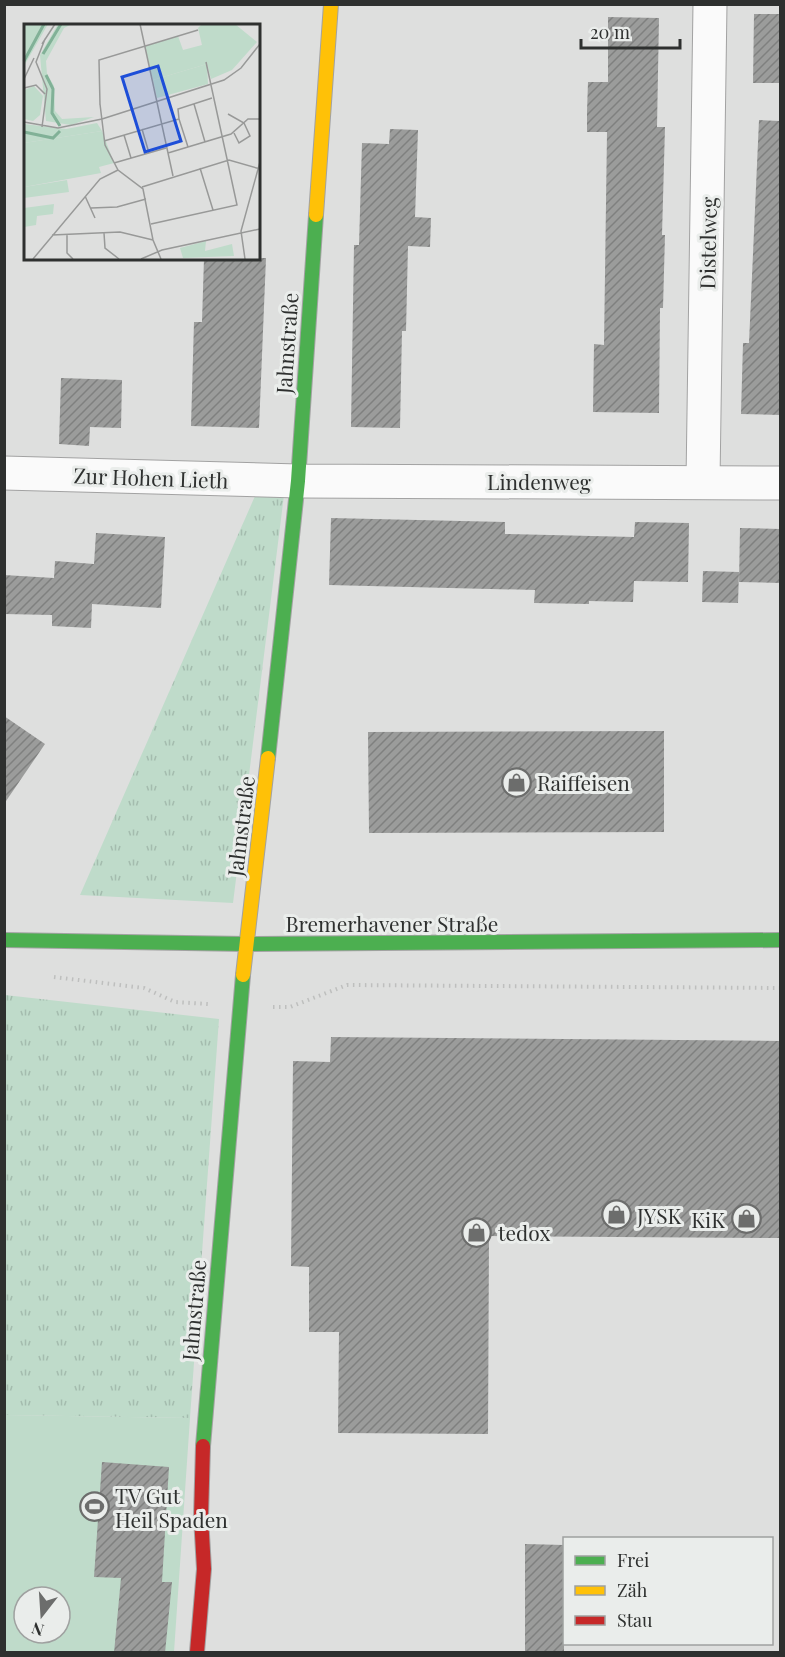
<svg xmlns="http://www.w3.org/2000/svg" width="785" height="1657" font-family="'Playfair Display',serif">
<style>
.grass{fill:url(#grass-tufts)}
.park{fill:#bfdbca;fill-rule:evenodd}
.building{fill:url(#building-hatch)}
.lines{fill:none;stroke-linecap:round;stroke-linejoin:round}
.street-casing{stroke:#a2a2a2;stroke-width:35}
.fast-casing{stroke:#a2a2a2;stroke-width:16}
.slow-casing{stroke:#a2a2a2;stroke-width:16}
.jam-casing{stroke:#a2a2a2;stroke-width:16}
.path{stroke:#bebfbe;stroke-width:4;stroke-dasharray:1.5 4.5;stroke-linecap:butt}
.street{stroke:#fafafa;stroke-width:33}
.fast{stroke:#4caf50;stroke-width:14}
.slow{stroke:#ffc107;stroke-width:14}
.jam{stroke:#c62828;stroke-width:14}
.labels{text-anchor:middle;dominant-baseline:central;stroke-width:6;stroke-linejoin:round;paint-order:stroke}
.street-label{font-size:21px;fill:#2e302f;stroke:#eaedeb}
.poi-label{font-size:21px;fill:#2e302f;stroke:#eaedeb;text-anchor:start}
.inset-river{fill:none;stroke:#81b197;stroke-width:3}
.inset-road{fill:none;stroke:#989998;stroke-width:1.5}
.view{fill:#1d4ed8;fill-opacity:0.15;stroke:#1d4ed8;stroke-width:3}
.inset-edge{fill:none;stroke:#2e302f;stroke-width:3}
</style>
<defs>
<pattern id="grass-tufts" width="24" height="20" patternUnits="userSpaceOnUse" patternTransform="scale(1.5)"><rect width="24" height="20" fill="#bfdbca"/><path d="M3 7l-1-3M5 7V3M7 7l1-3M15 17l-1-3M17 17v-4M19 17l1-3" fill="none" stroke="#a4bcae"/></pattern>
<pattern id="building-hatch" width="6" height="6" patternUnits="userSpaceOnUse" patternTransform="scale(1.5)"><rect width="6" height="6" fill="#9b9c9b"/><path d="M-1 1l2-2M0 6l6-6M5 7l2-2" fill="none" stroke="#7f807f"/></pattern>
</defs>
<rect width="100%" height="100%" fill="#dedfde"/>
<!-- grass -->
<g class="grass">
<polygon points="284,495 233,903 80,895 255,496"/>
<polygon points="5,995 219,1019 190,1418 5,1415"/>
</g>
<!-- park -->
<path class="park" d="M5,1415L190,1418L174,1652H5ZM24,1597H60V1633H24Z"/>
<!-- building -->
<g class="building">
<polygon points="754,14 780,14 780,83 753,83"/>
<polygon points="608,17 659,18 657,127 665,127 662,235 665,235 663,308 660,308 659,413 593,412 594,344 604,345 607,132 587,132 587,112 588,82 608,82"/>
<polygon points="759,120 780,121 780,415 741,414 743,343 749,343"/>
<polygon points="390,129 418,130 415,217 431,218 430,247 408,246 406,331 402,331 400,428 351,427 354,245 359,245 362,143 389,144"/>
<polygon points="204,258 266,258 259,428 191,426 194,322 202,322"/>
<polygon points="61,378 122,380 121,428 90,427 89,446 59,444"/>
<polygon points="331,518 505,522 505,534 634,537 635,522 689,523 688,582 634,581 633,602 589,601 589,604 534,603 535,590 329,585"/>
<polygon points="740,528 780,529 780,583 739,582"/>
<polygon points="96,533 165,537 161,608 92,604 91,628 52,626 52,615 4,614 4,575 54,578 55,561 94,564"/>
<polygon points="703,571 739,572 738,603 702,602"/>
<polygon points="4,716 45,744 4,804"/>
<polygon points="664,731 664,832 369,833 368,732"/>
<polygon points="331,1037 780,1041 780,1238 489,1236 488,1434 338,1433 339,1332 309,1332 309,1267 291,1266 293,1061 330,1062"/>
<polygon points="102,1462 169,1467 162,1582 172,1582 165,1653 114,1653 121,1578 94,1577"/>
<polygon points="525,1544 564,1545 564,1653 525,1653"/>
</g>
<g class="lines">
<defs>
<g id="street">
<polyline points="4,473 298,481 780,483"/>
<polyline points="703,481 710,4"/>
</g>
<g id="fast">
<polyline points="268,758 298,481 316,215"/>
<polyline points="4,940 246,944 780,940"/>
<polyline points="203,1446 243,975"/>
</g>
<g id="slow">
<polyline points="316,215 331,4"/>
<polyline points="243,975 268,758"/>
</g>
<polyline id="jam" points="197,1652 204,1569 201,1517 203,1446"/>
</defs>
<!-- street casing -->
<use href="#street" class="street-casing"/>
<!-- fast casing -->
<use href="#fast" class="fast-casing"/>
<!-- slow casing -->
<use href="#slow" class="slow-casing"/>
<!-- jam casing -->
<use href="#jam" class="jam-casing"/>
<!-- path -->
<g class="path">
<polyline points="54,977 144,988 175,1002 208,1004"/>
<polyline points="273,1007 290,1007 347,985 780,988"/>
</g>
<!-- street -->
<use href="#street" class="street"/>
<!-- fast -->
<use href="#fast" class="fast"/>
<!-- slow -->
<use href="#slow" class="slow"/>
<!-- jam -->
<use href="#jam" class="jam"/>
</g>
<!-- icons -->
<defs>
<symbol id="shop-ring" viewBox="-11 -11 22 22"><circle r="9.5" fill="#eaedeb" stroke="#6c6d6c" stroke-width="1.5"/><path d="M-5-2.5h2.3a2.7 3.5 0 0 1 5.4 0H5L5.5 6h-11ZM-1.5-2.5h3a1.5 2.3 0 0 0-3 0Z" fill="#6c6d6c"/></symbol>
<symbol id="stadium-ring" viewBox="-11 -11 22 22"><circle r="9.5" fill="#eaedeb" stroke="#6c6d6c" stroke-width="1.5"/><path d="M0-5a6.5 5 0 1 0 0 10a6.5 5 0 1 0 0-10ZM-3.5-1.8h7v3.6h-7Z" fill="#6c6d6c"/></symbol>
</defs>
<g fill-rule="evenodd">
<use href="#shop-ring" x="500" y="766" width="33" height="33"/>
<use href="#shop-ring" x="600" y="1198" width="33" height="33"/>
<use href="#shop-ring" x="730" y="1202" width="33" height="33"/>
<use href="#shop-ring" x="460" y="1216" width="33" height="33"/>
<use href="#stadium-ring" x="78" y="1490" width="33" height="33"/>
</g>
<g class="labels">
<!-- street labels -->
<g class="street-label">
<text transform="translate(707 243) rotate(-89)">Distelweg</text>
<text transform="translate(286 343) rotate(-86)">Jahnstraße</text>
<text transform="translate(151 477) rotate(2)">Zur Hohen Lieth</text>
<text x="539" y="481">Lindenweg</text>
<text transform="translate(240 826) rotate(-83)">Jahnstraße</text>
<text x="392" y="923">Bremerhavener Straße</text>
<text transform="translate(193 1310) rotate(-85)">Jahnstraße</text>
</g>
<!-- poi labels -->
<g class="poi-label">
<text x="537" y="782">Raiffeisen</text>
<text x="637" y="1215">JYSK</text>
<text x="725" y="1219" text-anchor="end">KiK</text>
<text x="498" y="1232">tedox</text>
<text x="115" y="1495">TV Gut<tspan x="115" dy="24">Heil Spaden</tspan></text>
</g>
</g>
<!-- overview -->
<g transform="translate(24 24)">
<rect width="236" height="236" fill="#dedfde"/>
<path d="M183,40L184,60L133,74L129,56ZM78,107L90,139L75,143L77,149L0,163V119ZM182,217L181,227L208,220L210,232L159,234L156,224Z" fill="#bfdbca"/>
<path d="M0,0H24L0,42ZM34,0H48L40,4L22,37L23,50L30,62L31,87L38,95L70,93L47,101L22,97L16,31ZM10,62L19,72L16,91L9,97L0,95V66ZM73,99L78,107L0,119V100L42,105ZM43,156L45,168L0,174V163ZM30,180L29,190L13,192L12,201L0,203V184Z" fill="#bfdbca"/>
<path d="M178,0H211L233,18L208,46L187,55L183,40L129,56L121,22L154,12L159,26L178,21L174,4Z" fill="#bfdbca"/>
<path class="inset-river" d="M19,30L37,0M0,37L20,0M22,51L29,65L28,89L36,102M0,108L29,114L36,107"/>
<path class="inset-road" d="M116,0L149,152M18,20L31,0M0,55L10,34M0,64L12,61L21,70M76,80L81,121L94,146L119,165L129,216L137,235M170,80L181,118M76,81L75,36L174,6M204,90L220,99L226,112L215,119L210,109M78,95L200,56L217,44L236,20M155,95L164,123M0,98L34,104L78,95M18,103L23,65L12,38L21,15M118,105L125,129M100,111L107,134M80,117L155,95L154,85L188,74M144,129L207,110L224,95H236M90,139L142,124M176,144L189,186M118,163L205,136L236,145M61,172L71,194M67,184L93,183L122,175M127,200L213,181L182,38M80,209L81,224L95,235M43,210V229L49,235M28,211L96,208L129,216M9,235L76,155L94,146M117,235L138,226L236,205M221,235L217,207L236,138"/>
<path class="view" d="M134,42L157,117L121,128L98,53Z"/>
<rect width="236" height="236" class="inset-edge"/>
</g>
<!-- border -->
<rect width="785" height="1657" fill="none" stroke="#2e302f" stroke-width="12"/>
<!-- legend -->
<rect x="563" y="1537" width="210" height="108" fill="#eaedeb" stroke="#9fa1a0" stroke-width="1.5"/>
<rect x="575" y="1556" width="30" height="9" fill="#4caf50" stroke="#9fa1a0" stroke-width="1.5"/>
<text x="617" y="1567" font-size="18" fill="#2e302f">Frei</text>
<rect x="575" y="1586" width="30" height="9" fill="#ffc107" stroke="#9fa1a0" stroke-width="1.5"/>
<text x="617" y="1597" font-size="18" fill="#2e302f">Zäh</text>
<rect x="575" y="1616" width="30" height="9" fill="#c62828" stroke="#9fa1a0" stroke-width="1.5"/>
<text x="617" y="1627" font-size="18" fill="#2e302f">Stau</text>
<!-- north arrow -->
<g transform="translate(42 1615) rotate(197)"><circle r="28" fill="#eaedeb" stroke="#9fa1a0" stroke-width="1.5"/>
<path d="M0-4.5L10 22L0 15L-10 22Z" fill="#6c6d6c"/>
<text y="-9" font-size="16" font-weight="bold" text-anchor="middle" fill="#2e302f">N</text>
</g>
<!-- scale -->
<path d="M581 39v9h99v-9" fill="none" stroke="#2e302f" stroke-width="3"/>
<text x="590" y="39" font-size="18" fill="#2e302f" stroke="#eaedeb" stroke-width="4.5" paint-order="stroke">20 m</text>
</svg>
